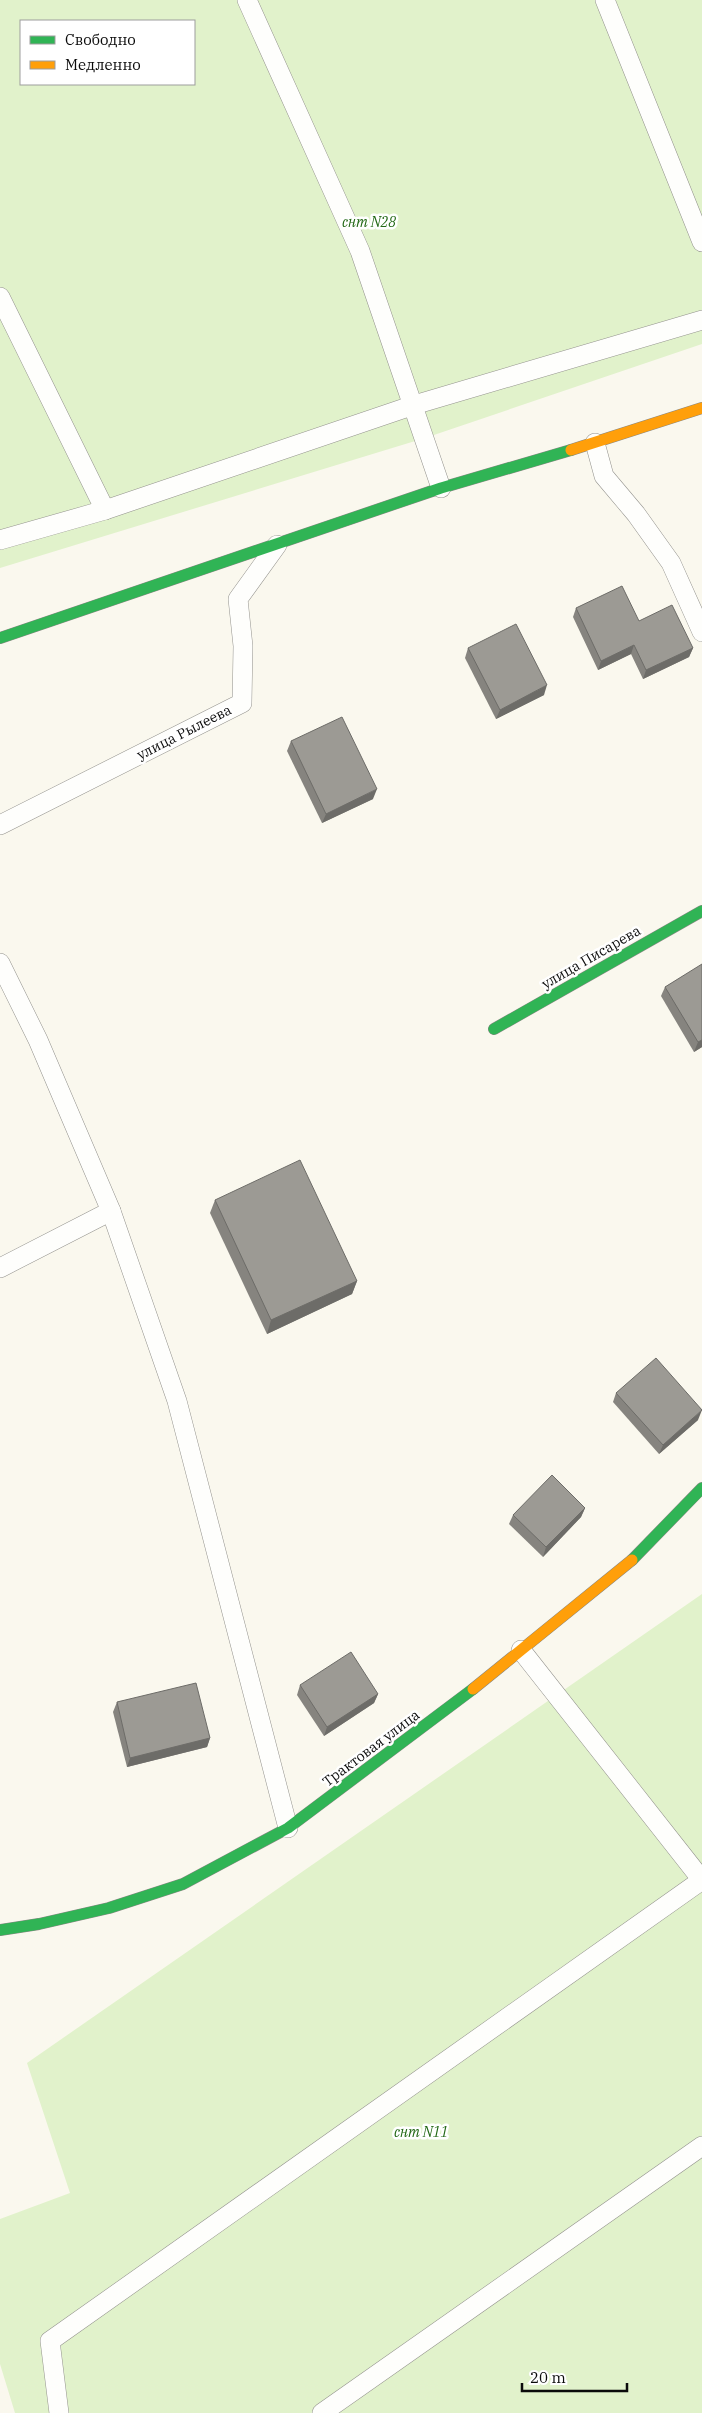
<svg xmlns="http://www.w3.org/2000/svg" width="702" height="2413" font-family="'IBM Plex Serif',serif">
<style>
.garden{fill:#e1f2cb;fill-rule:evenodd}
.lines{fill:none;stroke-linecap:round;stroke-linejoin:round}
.lane-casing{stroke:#93928d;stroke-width:20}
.fast-casing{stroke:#898884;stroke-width:12}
.slow-casing{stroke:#898884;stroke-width:12}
.lane{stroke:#fefefc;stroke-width:19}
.fast{stroke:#30b455;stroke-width:11}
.slow{stroke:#ff9f0a;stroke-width:11}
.wall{fill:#86847f}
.shaded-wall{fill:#6d6c68}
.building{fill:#9c9a94;stroke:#6d6c68}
.labels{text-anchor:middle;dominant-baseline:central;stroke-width:5;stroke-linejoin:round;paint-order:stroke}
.park-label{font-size:14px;font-style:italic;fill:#226815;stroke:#fff}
.street-label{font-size:14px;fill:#0b0b0b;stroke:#fff}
</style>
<rect width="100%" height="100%" fill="#faf8ee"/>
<!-- garden -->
<g class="garden">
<path d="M0,0H702V344L425,438L0,568ZM21,21H194V84H21Z"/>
<polygon points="702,1594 702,2413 15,2413 0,2364 0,2219 70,2193 27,2063"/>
</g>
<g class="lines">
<defs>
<g id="lane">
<polyline points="247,0 360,251 441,488"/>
<polyline points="605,0 702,242"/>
<polyline points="0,297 105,510"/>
<polyline points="595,443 604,476 636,514 671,563 702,632"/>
<polyline points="0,540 105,510 414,405 702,320"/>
<polyline points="0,825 242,703 243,646 238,599 277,545"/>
<polyline points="0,963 38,1040 111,1211 177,1401 288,1828"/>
<polyline points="0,1268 111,1211"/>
<polyline points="521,1650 702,1880"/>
<polyline points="59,2413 50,2341 702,1880"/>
<polyline points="322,2413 702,2146"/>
</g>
<g id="fast">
<polyline points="0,638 441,488 571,450"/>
<polyline points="494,1029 702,911"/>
<polyline points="632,1560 702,1488"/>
<polyline points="0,1930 39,1924 109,1908 183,1884 288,1828 473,1689"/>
</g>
<g id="slow">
<polyline points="571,450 702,408"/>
<polyline points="473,1689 632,1560"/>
</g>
</defs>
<!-- lane casing -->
<use href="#lane" class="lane-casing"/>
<!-- fast casing -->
<use href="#fast" class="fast-casing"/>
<!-- slow casing -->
<use href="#slow" class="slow-casing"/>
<!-- lane -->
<use href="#lane" class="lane"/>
<!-- fast -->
<use href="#fast" class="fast"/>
<!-- slow -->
<use href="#slow" class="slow"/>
</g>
<!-- wall -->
<g class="wall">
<polygon points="576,608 639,621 693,648 689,657 643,679 631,654 598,670 573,617"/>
<polygon points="468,648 544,695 496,719 465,658"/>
<polygon points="291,741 373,799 322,823 287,751"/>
<polygon points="702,965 702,1047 694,1052 661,996 665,987"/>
<polygon points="215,1200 357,1281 352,1294 267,1334 210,1213"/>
<polygon points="616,1393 698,1420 659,1454 613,1402"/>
<polygon points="585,1508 581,1517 543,1557 509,1524 513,1515"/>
<polygon points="300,1685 378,1694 374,1703 324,1736 297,1695"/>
<polygon points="117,1702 210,1738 207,1747 127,1767 113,1712"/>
</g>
<!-- shaded-wall -->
<g class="shaded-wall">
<polygon points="634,645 631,654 598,670 601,661"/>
<polygon points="693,648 689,657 643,679 646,670"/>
<polygon points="547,685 544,695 496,719 500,710"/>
<polygon points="377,789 373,799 322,823 326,814"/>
<polygon points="702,1040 702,1047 694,1052 698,1042"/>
<polygon points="357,1281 352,1294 267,1334 271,1320"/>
<polygon points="702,1410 698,1420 659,1454 663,1445"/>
<polygon points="585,1508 581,1517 543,1557 546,1547"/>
<polygon points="378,1694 374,1703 324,1736 327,1727"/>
<polygon points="210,1738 207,1747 127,1767 130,1758"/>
</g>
<!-- building -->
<g class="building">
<polygon points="622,586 639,621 672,605 693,648 646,670 634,645 601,661 576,608"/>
<polygon points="516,624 547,685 500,710 468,648"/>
<polygon points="342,717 377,789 326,814 291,741"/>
<polygon points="702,964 702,1040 698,1042 665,987"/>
<polygon points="300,1160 357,1281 271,1320 215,1200"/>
<polygon points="656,1358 702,1410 663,1445 616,1393"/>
<polygon points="552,1475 585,1508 546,1547 513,1515"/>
<polygon points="351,1652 378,1694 327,1727 300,1685"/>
<polygon points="196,1683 210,1738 130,1758 117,1702"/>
</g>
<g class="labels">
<!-- park labels -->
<g class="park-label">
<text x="369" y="222">снт N28</text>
<text x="421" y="2132">снт N11</text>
</g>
<!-- street labels -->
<g class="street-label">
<text transform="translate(184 732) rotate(-27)">улица Рылеева</text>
<text transform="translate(591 957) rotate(-30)">улица Писарева</text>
<text transform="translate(371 1748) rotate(-37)">Трактовая улица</text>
</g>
</g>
<!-- legend -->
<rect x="20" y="20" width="175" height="65" fill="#ffffff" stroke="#9d9d9d"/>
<rect x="30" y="36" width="25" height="8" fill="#30b455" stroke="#9d9d9d"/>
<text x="65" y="45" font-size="15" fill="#0b0b0b">Свободно</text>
<rect x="30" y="61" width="25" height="8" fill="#ff9f0a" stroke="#9d9d9d"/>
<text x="65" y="70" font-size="15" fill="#0b0b0b">Медленно</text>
<!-- scale -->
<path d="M522 2383v8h105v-8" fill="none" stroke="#0b0b0b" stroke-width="2.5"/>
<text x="530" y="2383" font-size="15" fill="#0b0b0b" stroke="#ffffff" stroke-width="4" paint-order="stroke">20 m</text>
</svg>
